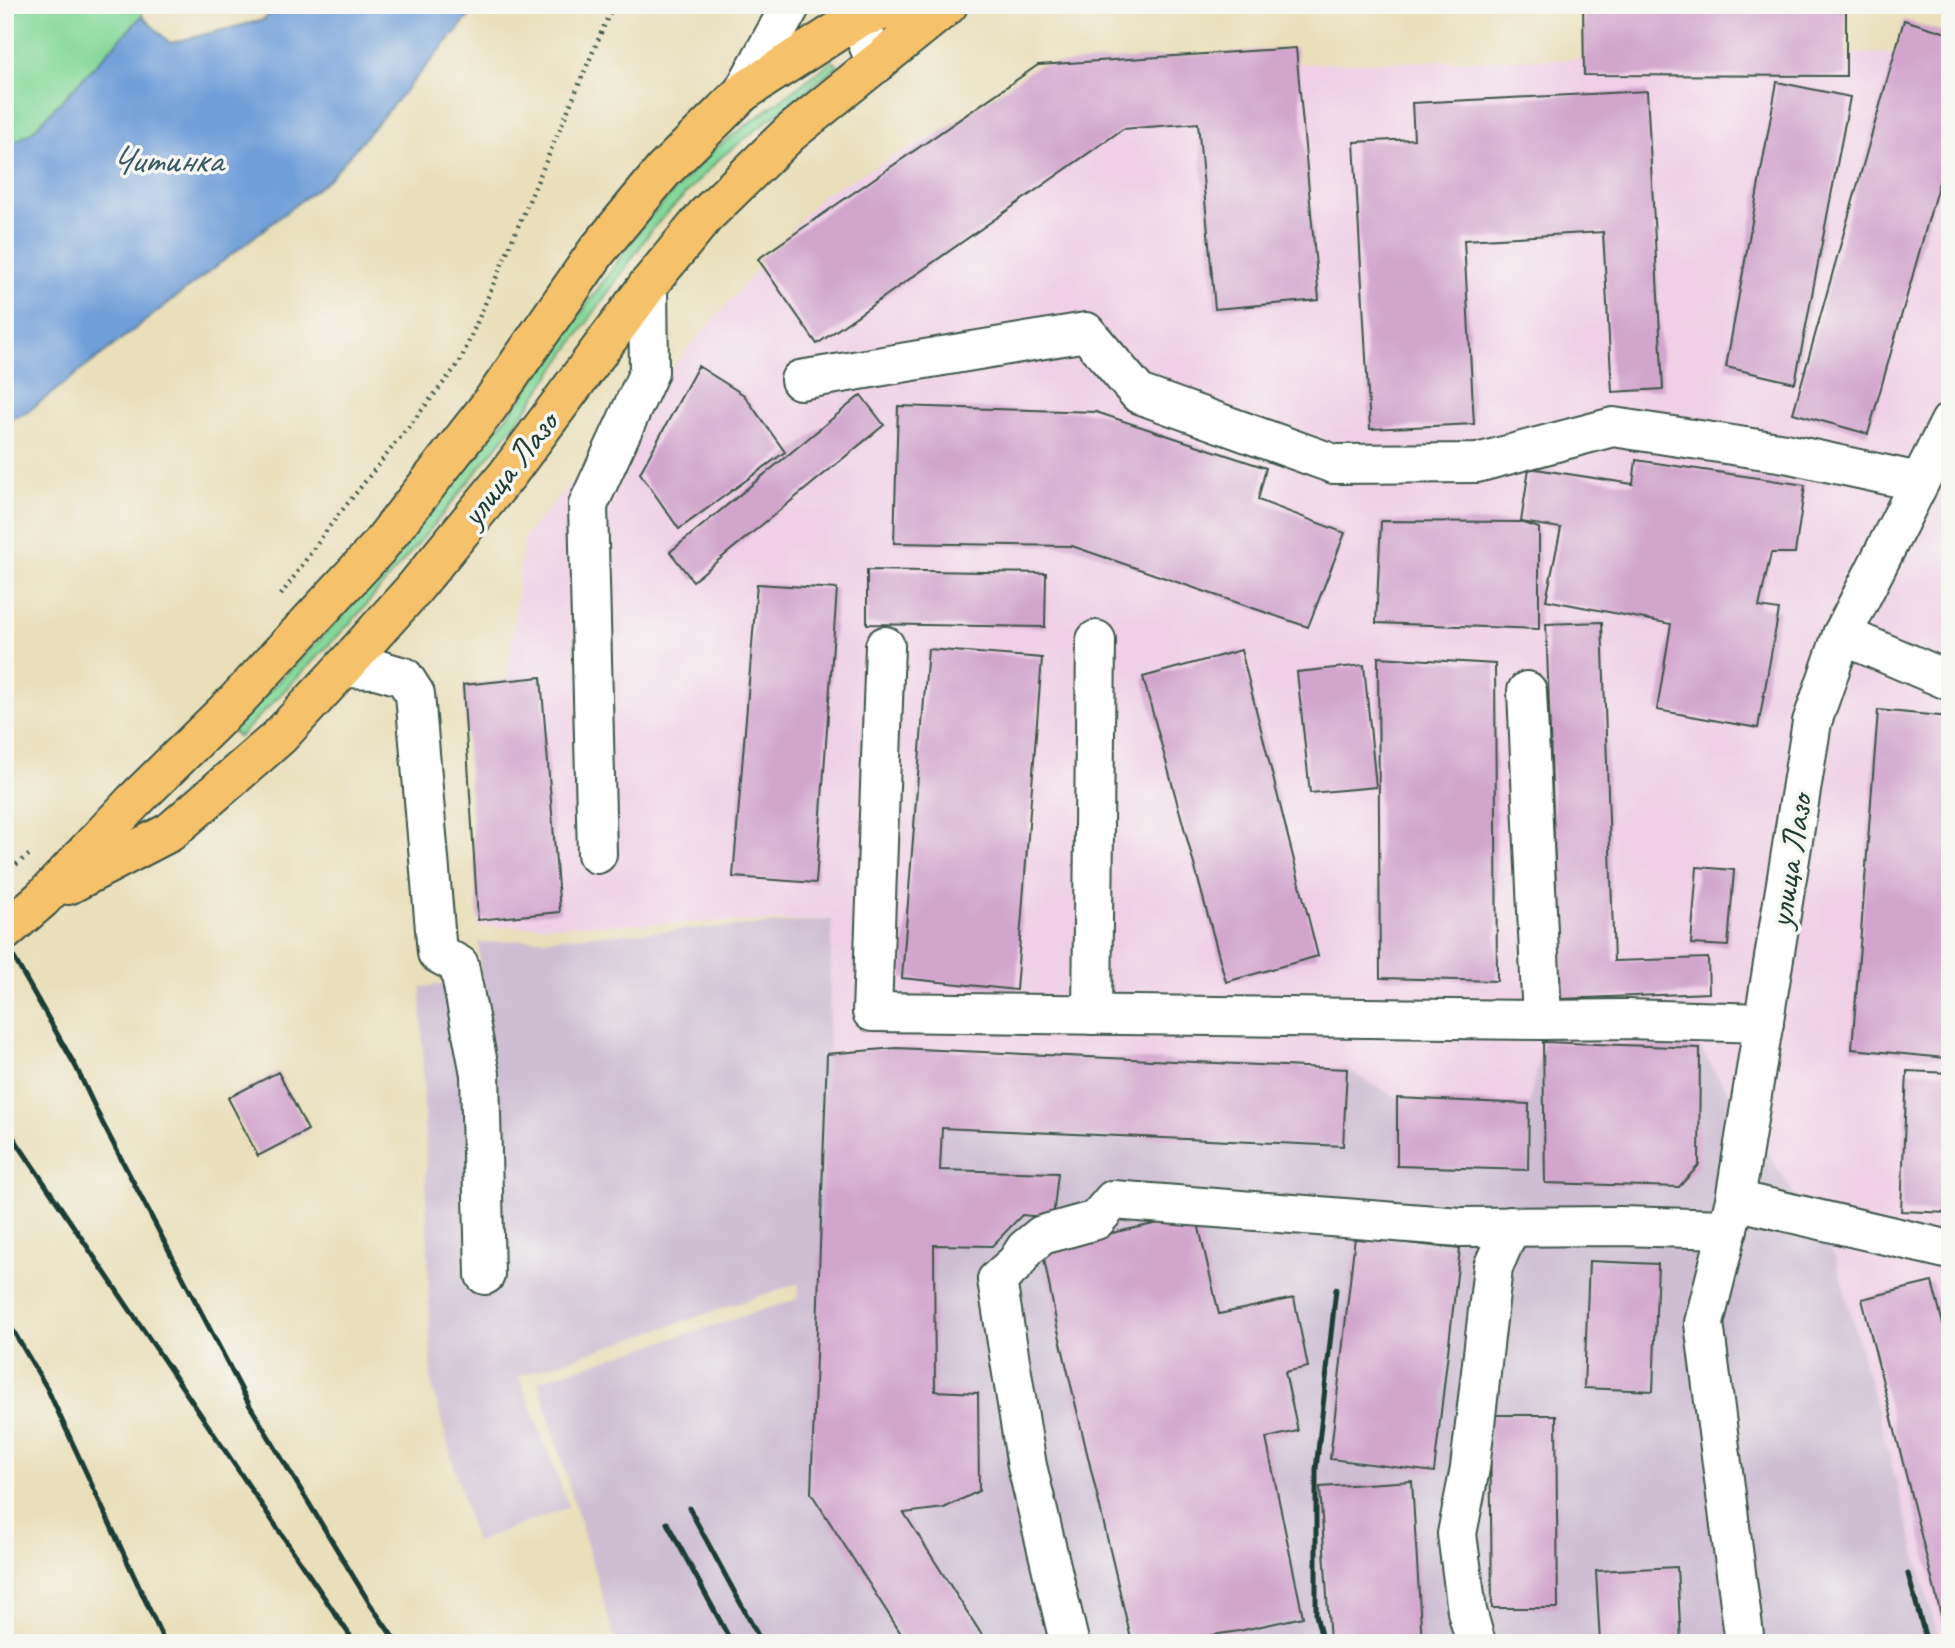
<svg xmlns="http://www.w3.org/2000/svg" width="1955" height="1648" font-family="Caveat,sans-serif">
<style>
.built{fill:#efd0e6}
.industrial{fill:#cdbed2}
.green{fill:#85d899;stroke:#528a66;stroke-width:2}
.water{fill:#6f9ed8;stroke:#476e86;stroke-width:2}
.building{fill:#d2a6cc}
.lines{fill:none;stroke-linecap:round;stroke-linejoin:round}
.minor-casing{stroke:#3d5548;stroke-width:42}
.major-casing{stroke:#3d5548;stroke-width:42}
.path{stroke:#3d5548;stroke-width:4.5;stroke-dasharray:2 5;stroke-linecap:butt}
.minor{stroke:#fff;stroke-width:38}
.major{stroke:#f5c16b;stroke-width:38}
.rail{stroke:#1f3d34;stroke-width:5}
.labels{text-anchor:middle;dominant-baseline:central;stroke-width:7;stroke-linejoin:round;paint-order:stroke}
.street-label{font-size:35px;fill:#1f3d34;stroke:#f6f6f2}
.water-label{font-size:37px;font-style:italic;fill:#375a65;stroke:#f6f6f2}
</style>
<rect width="100%" height="100%" fill="#f6f6f2"/>
<filter id="ink" filterUnits="userSpaceOnUse"><feTurbulence type="fractalNoise" baseFrequency=".0143" numOctaves="2"/><feDisplacementMap in="SourceGraphic" scale="14" xChannelSelector="R" yChannelSelector="G"/><feConvolveMatrix kernelMatrix="1 2 1 2 8 2 1 2 1" color-interpolation-filters="sRGB"/></filter>
<filter id="wash" filterUnits="userSpaceOnUse"><feTurbulence type="fractalNoise" baseFrequency=".00686" numOctaves="4" result="noise"/><feDisplacementMap in="SourceGraphic" scale="28" xChannelSelector="R" yChannelSelector="G"/><feGaussianBlur stdDeviation="1.57" result="paint"/><feColorMatrix in="noise" values="0 0 0 0 0 0 0 0 0 0 0 0 0 0 0 0 0 1.4 0 .05"/><feComposite in="paint" operator="in"/></filter>
<g filter="url(#wash)">
<rect width="100%" height="100%" fill="#e9dfba"/>
<!-- built -->
<polygon class="built" points="1950,52 1950,1643 1940,1643 1529,1104 1397,1098 1347,1069 896,1048 827,1054 832,920 478,927 524,537 822,195 1058,68"/>
<!-- industrial -->
<polygon class="industrial" points="832,920 828,1054 896,1048 1347,1069 1397,1098 1529,1104 1543,1042 1700,1048 1836,1259 1940,1643 616,1643 538,1381 797,1299 799,1283 519,1376 569,1507 475,1542 431,1383 421,987 480,980 479,943"/>
<!-- green -->
<g class="green">
<polygon points="5,5 143,5 142,16 32,132 5,147"/>
<polygon points="833,61 838,66 720,158 653,228 524,413 433,526 354,619 239,737 231,730 348,610 426,517 516,405 646,221 713,150"/>
</g>
<!-- water -->
<polygon class="water" points="279,5 479,5 329,179 26,413 5,420 5,147 32,132 142,16 170,43 263,20"/>
<g id="blocks">
<!-- building -->
<g class="building">
<polygon points="1583,5 1846,5 1846,76 1584,75"/>
<polygon points="1904,20 1950,34 1950,143 1868,434 1793,413"/>
<polygon points="1296,48 1319,300 1215,309 1198,123 1123,129 817,344 758,259 1038,65"/>
<polygon points="1777,82 1850,97 1795,383 1726,367"/>
<polygon points="1647,91 1663,389 1612,392 1603,232 1464,240 1474,424 1370,429 1354,142 1414,139 1412,103"/>
<polygon points="698,366 744,395 785,452 679,529 640,473"/>
<polygon points="861,395 884,425 693,581 670,552"/>
<polygon points="898,406 1096,412 1266,468 1258,500 1345,533 1308,627 1072,546 894,543"/>
<polygon points="1636,460 1805,485 1795,553 1771,553 1759,607 1779,610 1758,728 1657,710 1671,624 1546,600 1561,528 1521,522 1529,468 1633,484"/>
<polygon points="1381,521 1521,522 1539,528 1539,629 1376,623"/>
<polygon points="867,570 1046,573 1045,627 867,624"/>
<polygon points="757,584 837,589 816,883 733,877"/>
<polygon points="1602,622 1614,961 1708,958 1709,993 1560,999 1546,624"/>
<polygon points="928,649 1042,658 1016,990 902,978"/>
<polygon points="1241,650 1318,956 1226,982 1143,677"/>
<polygon points="1378,657 1495,664 1497,981 1380,978"/>
<polygon points="1364,665 1376,787 1310,793 1297,672"/>
<polygon points="541,677 560,912 478,920 463,685"/>
<polygon points="1878,710 1950,717 1950,1005 1945,1058 1852,1049"/>
<polygon points="1697,867 1734,870 1728,946 1691,944"/>
<polygon points="1543,1042 1700,1048 1699,1165 1679,1187 1545,1183"/>
<polygon points="896,1048 1347,1069 1343,1146 942,1128 940,1170 1058,1173 1053,1218 1022,1215 992,1246 934,1245 935,1391 978,1393 979,1491 944,1508 904,1513 987,1643 907,1643 811,1493 827,1054"/>
<polygon points="1907,1071 1950,1073 1950,1213 1901,1211"/>
<polygon points="278,1072 308,1130 258,1156 228,1098"/>
<polygon points="1397,1098 1529,1104 1528,1170 1397,1166"/>
<polygon points="1196,1215 1219,1314 1294,1298 1308,1367 1285,1372 1298,1431 1266,1438 1303,1617 1239,1631 1160,1643 1132,1643 1057,1326 1042,1248"/>
<polygon points="1355,1237 1460,1249 1434,1472 1330,1459"/>
<polygon points="1589,1261 1658,1264 1653,1391 1584,1388"/>
<polygon points="1932,1282 1950,1351 1950,1643 1948,1643 1862,1299"/>
<polygon points="1490,1415 1556,1415 1558,1608 1492,1608"/>
<polygon points="1412,1481 1422,1643 1330,1643 1320,1487"/>
<polygon points="1677,1567 1681,1643 1600,1643 1596,1571"/>
</g>
</g>
</g>
<g filter="url(#ink)">
<use href="#blocks" fill-opacity="0" stroke="#3d5548" stroke-width="2"/>
<g class="lines">
<defs>
<g id="minor">
<polyline points="855,5 858,18 876,64"/>
<polyline points="743,92 791,5"/>
<polyline points="800,380 1086,332 1139,394 1334,464 1477,463 1613,427 1785,453 1919,482"/>
<polyline points="1842,635 1950,681"/>
<polyline points="885,646 872,1012 1542,1020 1625,1019 1764,1023"/>
<polyline points="343,668 376,669 404,677 415,694 437,953 459,965 480,1074 485,1275"/>
<polyline points="1527,691 1542,1020"/>
<polyline points="597,854 588,505 649,372 648,285"/>
<polyline points="1092,1015 1096,640"/>
<polyline points="1735,1200 1950,1250"/>
<polyline points="1069,1641 1027,1466 997,1280 1016,1263 1025,1249 1042,1235 1096,1220 1113,1200 1460,1227 1620,1226 1728,1229"/>
<polyline points="1476,1643 1467,1611 1457,1534 1470,1468 1493,1267 1511,1226"/>
<polyline points="1745,1643 1704,1323 1735,1200 1812,722 1842,635 1950,422"/>
</g>
<g id="major">
<polyline points="68,885 170,832 279,737 343,668 412,591 507,475 648,285 705,216 790,133 948,5"/>
<polyline points="5,931 42,899 134,801 236,701 377,549 489,406 597,251 664,170 743,92 858,18 906,5"/>
</g>
</defs>
<!-- minor casing -->
<use href="#minor" class="minor-casing"/>
<!-- major casing -->
<use href="#major" class="major-casing"/>
<!-- path -->
<g class="path">
<polyline points="281,595 329,527 460,362 613,5"/>
<polyline points="5,873 30,854"/>
</g>
<!-- minor -->
<use href="#minor" class="minor"/>
<!-- major -->
<use href="#major" class="major"/>
<!-- rail -->
<g class="rail">
<polyline points="5,942 76,1067 102,1122 250,1406 370,1604 397,1643"/>
<polyline points="5,1125 355,1643"/>
<polyline points="5,1317 47,1388 165,1643"/>
<polyline points="689,1508 762,1643"/>
<polyline points="667,1523 732,1643"/>
<polyline points="1908,1574 1927,1643"/>
<polyline points="1323,1643 1316,1615 1316,1469 1336,1289"/>
</g>
</g>
</g>
<g class="labels">
<!-- street labels -->
<g class="street-label">
<text transform="translate(509 469) rotate(-52)">улица Лазо</text>
<text transform="translate(1790 861) rotate(-81)">улица Лазо</text>
</g>
<!-- water labels -->
<g class="water-label">
<text x="166" y="159">Читинка</text>
</g>
</g>
<!-- margin -->
<rect width="1955" height="1648" fill="none" stroke="#f6f6f2" stroke-width="28"/>
</svg>
